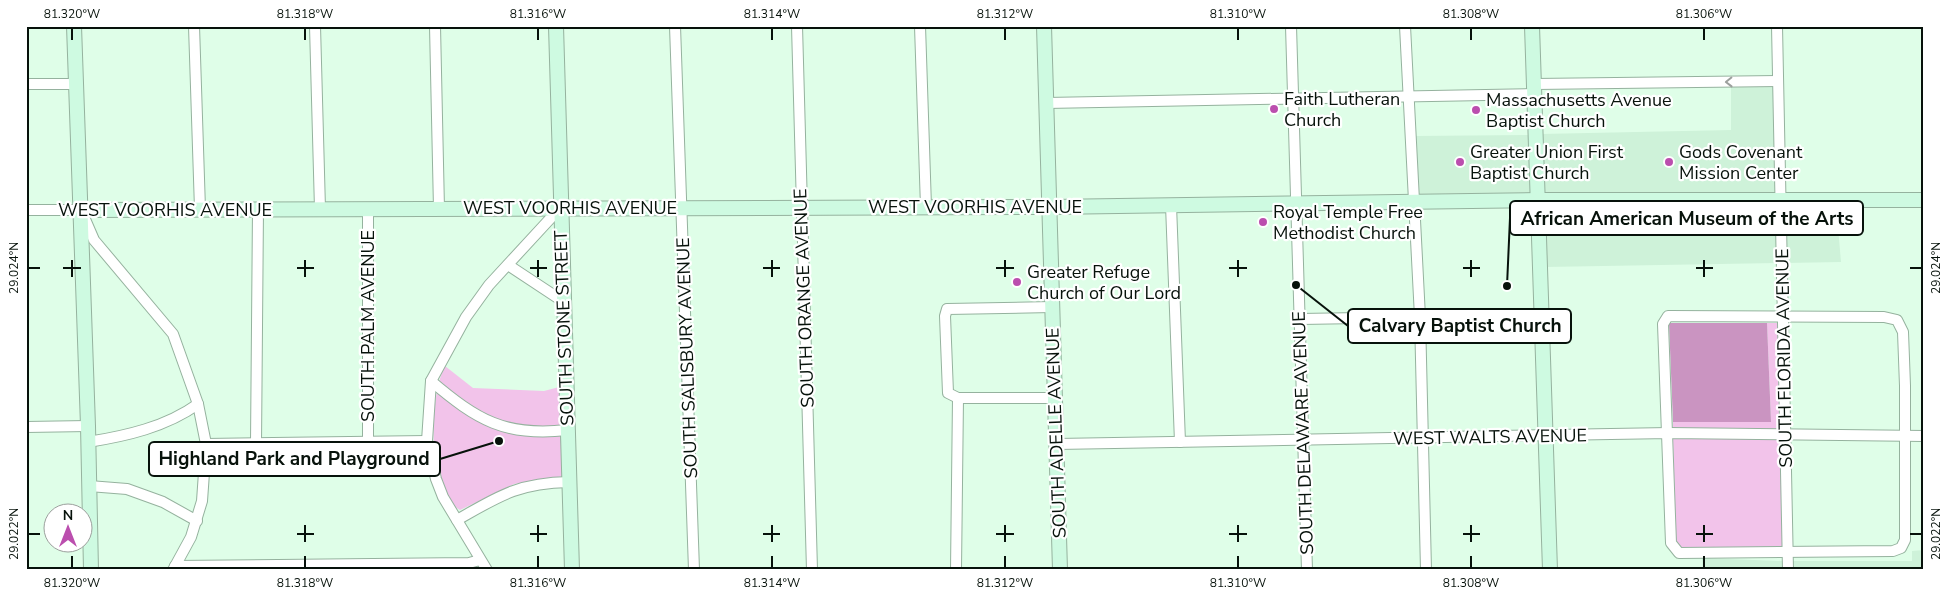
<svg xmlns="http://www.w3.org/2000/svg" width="1950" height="596" font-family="'Nunito Sans',sans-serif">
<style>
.built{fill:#cef2d9}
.green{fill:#f2c3ea}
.water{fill:#ca94c1}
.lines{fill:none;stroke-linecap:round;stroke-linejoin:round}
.street-casing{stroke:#95b29e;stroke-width:12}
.secondary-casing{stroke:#95b29e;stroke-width:16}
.street{stroke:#fff;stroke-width:10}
.secondary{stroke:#cefae1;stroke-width:14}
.oneway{stroke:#9ca09d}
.ticks{fill:none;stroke:#07120b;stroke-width:2}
.poi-dot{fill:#bb4eae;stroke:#fff;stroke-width:2}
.labels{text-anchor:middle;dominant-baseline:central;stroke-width:4.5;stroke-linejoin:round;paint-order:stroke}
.poi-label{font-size:18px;fill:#07120b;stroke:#fff;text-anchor:start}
.street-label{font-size:18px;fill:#07120b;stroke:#fff}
.leader{fill:none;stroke:#07120b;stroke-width:2}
.callout-dot{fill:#07120b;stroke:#fff;stroke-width:2}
.callout{fill:#fff;stroke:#07120b;stroke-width:2}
.callout-label{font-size:19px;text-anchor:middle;font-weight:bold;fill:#07120b}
.neatline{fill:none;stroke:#07120b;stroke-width:2}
.ticks-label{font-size:12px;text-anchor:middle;fill:#07120b}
</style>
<rect width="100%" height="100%" fill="#dffee8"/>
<!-- built -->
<g class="built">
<polygon points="1731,86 1774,86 1776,195 1543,195 1541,134 1731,130"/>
<polygon points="1533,135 1535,195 1419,197 1415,136"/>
<polygon points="1776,204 1777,263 1545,267 1543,205"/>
<polygon points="1784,204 1836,204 1841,262 1785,263"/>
<polygon points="1924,550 1924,570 1792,570 1792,561 1912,561 1912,551"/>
<polygon points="1702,558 1783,561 1784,570 1703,570"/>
</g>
<!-- green -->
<g class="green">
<polygon points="1767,323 1778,323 1781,430 1673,428 1673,422 1771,422"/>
<path d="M445,366L473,388L544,391L563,386L564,476L514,484L460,510C426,492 429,396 445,366Z"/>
<polygon points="1673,438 1782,439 1783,547 1681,549 1676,543"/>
</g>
<!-- water -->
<polygon class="water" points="1669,323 1767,323 1771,422 1673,422"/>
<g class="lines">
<defs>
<g id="street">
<polyline points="194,26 200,209"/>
<polyline points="315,26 320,209"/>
<polyline points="435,26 439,209"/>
<polyline points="675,26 694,570"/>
<polyline points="797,26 812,570"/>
<polyline points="920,26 926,207"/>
<polyline points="1291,26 1307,570"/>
<polyline points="1405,26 1420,317 1426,570"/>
<polyline points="1777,26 1788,570"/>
<polyline points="26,84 76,84"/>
<polyline points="1535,84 1778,81"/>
<polyline points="1046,103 1535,94"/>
<polyline points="1171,205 1180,442"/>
<polyline points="368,209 368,442"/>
<polyline points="26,210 81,210 94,240 173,334 198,404 206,444 202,501 191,537 173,570"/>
<polyline points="508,265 564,302"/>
<polyline points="1052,307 947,309 945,316 948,393 958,398 1056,398"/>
<polygon points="1668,316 1884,317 1897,320 1903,332 1905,386 1905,540 1901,548 1893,551 1679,553 1671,543 1663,324"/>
<polyline points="1300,319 1542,315"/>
<path d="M431,381C477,420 505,437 567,430"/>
<polyline points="26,427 88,426"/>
<path d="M88,442C126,436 166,427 198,404"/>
<polyline points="206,444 427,441"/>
<polyline points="256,444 258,209"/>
<polyline points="1057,444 1669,433 1924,436"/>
<polyline points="89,486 127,489 163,502 197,521"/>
<path d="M457,520C499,496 518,483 569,482"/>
<polyline points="175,566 469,563 480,560"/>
<polyline points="487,570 443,497 436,479 427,441 431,381 466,317 489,285 560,208"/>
<polyline points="956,570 958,398"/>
</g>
<g id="secondary">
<polyline points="74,26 88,426 91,570"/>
<polyline points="556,26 572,570"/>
<polyline points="1044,26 1060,570"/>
<polyline points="1532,26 1550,570"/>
<polyline points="81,210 1050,207 1539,200 1924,200"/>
</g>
</defs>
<!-- street casing -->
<use href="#street" class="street-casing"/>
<!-- secondary casing -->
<use href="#secondary" class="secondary-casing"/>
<!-- street -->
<use href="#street" class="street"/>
<!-- secondary -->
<use href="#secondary" class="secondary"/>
</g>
<!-- one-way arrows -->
<defs><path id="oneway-chevron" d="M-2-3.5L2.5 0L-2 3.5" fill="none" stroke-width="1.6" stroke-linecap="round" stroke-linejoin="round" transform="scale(1.25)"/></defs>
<use class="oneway" href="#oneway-chevron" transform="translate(1729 82) rotate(179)"/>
<!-- ticks -->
<path class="ticks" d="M72,28V40M305,28V40M538,28V40M772,28V40M1005,28V40M1238,28V40M1471,28V40M1704,28V40M72,260V277M305,260V277M538,260V277M772,260V277M1005,260V277M1238,260V277M1471,260V277M1704,260V277M28,268H40M63,268H81M297,268H314M530,268H547M763,268H780M996,268H1014M1229,268H1247M1463,268H1480M1696,268H1713M1910,268H1922M305,525V542M538,525V542M772,525V542M1005,525V542M1238,525V542M1471,525V542M1704,525V542M28,534H40M297,534H314M530,534H547M763,534H780M996,534H1014M1229,534H1247M1463,534H1480M1696,534H1713M1910,534H1922M72,556V568M305,556V568M538,556V568M772,556V568M1005,556V568M1238,556V568M1471,556V568M1704,556V568"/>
<!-- markers -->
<g class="poi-dot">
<circle cx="1274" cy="109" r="5"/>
<circle cx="1476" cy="110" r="5"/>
<circle cx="1460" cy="162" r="5"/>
<circle cx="1669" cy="162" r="5"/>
<circle cx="1263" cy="222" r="5"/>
<circle cx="1017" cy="282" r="5"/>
</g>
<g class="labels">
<!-- poi labels -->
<g class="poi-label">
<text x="1284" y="99">Faith Lutheran<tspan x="1284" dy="21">Church</tspan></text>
<text x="1486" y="100">Massachusetts Avenue<tspan x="1486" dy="21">Baptist Church</tspan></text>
<text x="1470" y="152">Greater Union First<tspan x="1470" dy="21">Baptist Church</tspan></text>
<text x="1679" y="152">Gods Covenant<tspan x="1679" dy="21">Mission Center</tspan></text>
<text x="1273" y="212">Royal Temple Free<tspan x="1273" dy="21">Methodist Church</tspan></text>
<text x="1027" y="272">Greater Refuge<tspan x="1027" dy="21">Church of Our Lord</tspan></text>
</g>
<!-- street labels -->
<g class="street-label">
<text x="975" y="207">WEST VOORHIS AVENUE</text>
<text x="570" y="208">WEST VOORHIS AVENUE</text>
<text x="165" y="210">WEST VOORHIS AVENUE</text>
<text transform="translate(804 298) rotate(-92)">SOUTH ORANGE AVENUE</text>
<text transform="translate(368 326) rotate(-90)">SOUTH PALM AVENUE</text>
<text transform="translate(564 328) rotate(-92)">SOUTH STONE STREET</text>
<text transform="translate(687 358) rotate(-92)">SOUTH SALISBURY AVENUE</text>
<text transform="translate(1784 358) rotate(-91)">SOUTH FLORIDA AVENUE</text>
<text transform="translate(1056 433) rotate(-92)">SOUTH ADELLE AVENUE</text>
<text transform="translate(1303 433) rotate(-92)">SOUTH DELAWARE AVENUE</text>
<text transform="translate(1490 437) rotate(-1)">WEST WALTS AVENUE</text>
</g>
</g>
<!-- callouts -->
<path class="leader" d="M1507 286L1510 218M1296 285L1348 326M499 441L440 459"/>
<g class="callout-dot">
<circle cx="1507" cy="286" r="5"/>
<circle cx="1296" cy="285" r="5"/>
<circle cx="499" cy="441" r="5"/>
</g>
<g class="callout">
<rect x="1510" y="201" width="353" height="34" rx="5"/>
<rect x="1348" y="309" width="223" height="34" rx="5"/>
<rect x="149" y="442" width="291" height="34" rx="5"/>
</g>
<g class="callout-label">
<text x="1687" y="225">African American Museum of the Arts</text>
<text x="1460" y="332">Calvary Baptist Church</text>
<text x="294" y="465">Highland Park and Playground</text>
</g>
<!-- border -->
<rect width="1950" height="596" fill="none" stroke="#ffffff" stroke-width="55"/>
<!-- north arrow -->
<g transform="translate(68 528)"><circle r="24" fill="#ffffff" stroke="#9ca09d"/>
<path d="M0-4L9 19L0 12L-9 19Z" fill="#bb4eae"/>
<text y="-8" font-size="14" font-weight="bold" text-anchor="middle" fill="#07120b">N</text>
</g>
<rect x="28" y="28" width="1894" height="540" class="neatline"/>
<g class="ticks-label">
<text x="72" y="18">81.320°W</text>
<text x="305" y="18">81.318°W</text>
<text x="538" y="18">81.316°W</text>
<text x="772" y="18">81.314°W</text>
<text x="1005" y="18">81.312°W</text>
<text x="1238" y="18">81.310°W</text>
<text x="1471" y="18">81.308°W</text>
<text x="1704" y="18">81.306°W</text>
<text transform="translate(14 268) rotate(-90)" y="4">29.024°N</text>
<text transform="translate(1936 268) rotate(-90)" y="4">29.024°N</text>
<text transform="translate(14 534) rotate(-90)" y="4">29.022°N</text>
<text transform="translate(1936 534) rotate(-90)" y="4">29.022°N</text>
<text x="72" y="587">81.320°W</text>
<text x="305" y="587">81.318°W</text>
<text x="538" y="587">81.316°W</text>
<text x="772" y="587">81.314°W</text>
<text x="1005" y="587">81.312°W</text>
<text x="1238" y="587">81.310°W</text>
<text x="1471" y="587">81.308°W</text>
<text x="1704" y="587">81.306°W</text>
</g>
</svg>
